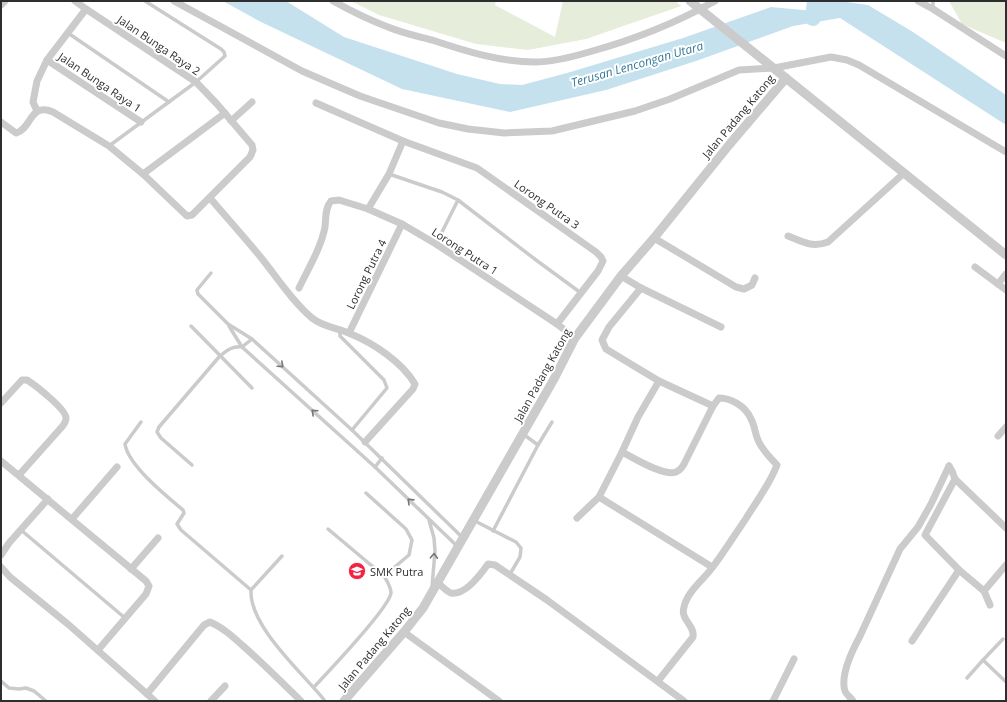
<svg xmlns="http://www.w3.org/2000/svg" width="1007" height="702" font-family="'Open Sans',sans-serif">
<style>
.green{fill:#e6edda}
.water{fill:#c5e1ee}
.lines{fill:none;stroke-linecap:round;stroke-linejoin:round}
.river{stroke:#c5e1ee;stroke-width:16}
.service{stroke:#cbcbcb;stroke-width:3.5}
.minor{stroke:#cbcbcb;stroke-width:7}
.tertiary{stroke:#cbcbcb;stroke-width:9}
.oneway{stroke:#757575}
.labels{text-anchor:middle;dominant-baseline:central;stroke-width:4;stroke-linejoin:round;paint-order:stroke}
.street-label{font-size:11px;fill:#2e2e2e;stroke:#fff}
.poi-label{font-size:11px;fill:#2e2e2e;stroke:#fff;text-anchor:start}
.water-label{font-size:12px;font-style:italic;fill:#357997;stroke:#fff}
</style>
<rect width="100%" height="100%" fill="#fff"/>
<!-- green -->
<g class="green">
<polygon points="351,1 496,1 495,5 555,37 563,1 675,1 681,6 586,39 528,50 476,44 379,15"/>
<polygon points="949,1 1006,1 1006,43 962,24"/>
</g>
<!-- water -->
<polygon class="water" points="223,1 286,1 344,37 457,74 500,84 522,85 567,73 683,38 771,7 814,11 824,1 839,1 868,5 913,32 1006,95 1006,125 840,18 793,26 696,61 606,90 510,112 402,89 261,22"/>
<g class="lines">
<!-- river -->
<polyline class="river" points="813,18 815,1"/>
<!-- service -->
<g class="service">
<polyline points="933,1 933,9"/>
<polyline points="68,33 169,102"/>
<polyline points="109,146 196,82 225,56 224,52 221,49 145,1"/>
<polyline points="389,174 442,192 458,200 536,260 581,293"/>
<polyline points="436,244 458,200"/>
<polyline points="211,273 197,290 198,294 228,324 252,339 352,430 463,538"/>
<polyline points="191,326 252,388"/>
<polyline points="229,326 242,347 375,467 457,546"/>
<polyline points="340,331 340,336 384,380 387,388 352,430"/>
<path d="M141,422L125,444C128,465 166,496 183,510L184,513L177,524L181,530L251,590"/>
<polyline points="538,445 552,422"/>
<path d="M192,465L161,438L157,432L159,427L219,357C227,350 232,346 242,347L252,339"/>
<polyline points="375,467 382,458"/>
<polyline points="366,493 406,529 412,540 409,555 384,576"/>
<polyline points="429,520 434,538 435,551 432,587"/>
<polyline points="475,521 516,542 521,548 520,557 510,574"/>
<polyline points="21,530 125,618"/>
<polyline points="493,531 538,445 523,434"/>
<path d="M282,556L251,590C249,627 304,674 325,701"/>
<polyline points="983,660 1003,639"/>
<polyline points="967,678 983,660 1006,682"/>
<polyline points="1,681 9,688 19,689 26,688 34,691 46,701"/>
<path d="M314,687C328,672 389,608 391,593C391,587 387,581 384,576L328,529"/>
</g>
<!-- minor -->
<g class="minor">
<polyline points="174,1 302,71 360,96 439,123 468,129 504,133 552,131 635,111 670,99 739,70 774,68 831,57 847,60 859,65 1006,152"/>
<path d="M333,1C351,11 369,20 388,27C402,33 417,36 432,40C465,51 500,62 535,62C553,62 572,57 589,52C633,40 676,23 715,1"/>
<polyline points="918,1 933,9 1006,56"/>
<polyline points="1,5 5,1"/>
<polyline points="47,60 141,122"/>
<polyline points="316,103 403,141"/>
<polyline points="37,111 33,102 37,81 47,60 86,9"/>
<polyline points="231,121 252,102"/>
<path d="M1,122L16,133C32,129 29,102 53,112L109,146L143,174L187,216L192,215L250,157L253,150L252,145L217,104L196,82L86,9L75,1"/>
<polyline points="143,174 225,113"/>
<path d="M210,198C227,218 246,239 263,260C278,279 293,302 312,318C323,327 338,328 351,334C373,343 402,362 415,384L413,389L365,442"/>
<polyline points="368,209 389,174 403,141 477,168 596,252 601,257 603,261 598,271 557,324"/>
<path d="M788,236C803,242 812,248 828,242L904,173"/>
<polyline points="654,238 736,287 744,289 752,285 755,278"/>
<polyline points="975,267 1006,290"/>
<polyline points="621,276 641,288 721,327"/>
<polyline points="998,284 1006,274"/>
<path d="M299,288C308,269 321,248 325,227C326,218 325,208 331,201L339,200L368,209L402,224L436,244L557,324L575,338"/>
<polyline points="349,333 402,224"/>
<path d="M1,403L22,380H27C35,385 66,409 66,418C66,422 63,426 60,429L19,475"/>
<polyline points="998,436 1006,427"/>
<path d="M622,452C634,458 664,477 676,472C681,470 684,465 686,460L713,406L659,381L634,366L606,349L602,340L609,327L641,288"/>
<polyline points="1,461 146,581 149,586 146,594 98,650"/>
<polyline points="949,466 952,471 955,479 1006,528"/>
<polyline points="955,479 925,535 959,570 984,591 990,605"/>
<polyline points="599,497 712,567"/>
<polyline points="577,518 599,497 622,452 638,417 659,381"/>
<polyline points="72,519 117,467"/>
<polyline points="1,555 9,543 48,499"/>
<polyline points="1,567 10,577 69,625 155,701"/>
<polyline points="131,569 158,538"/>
<path d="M438,583C442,586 447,592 451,593C465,596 481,574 488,564L495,565L547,600L684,701"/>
<polyline points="984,591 1006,565"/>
<polyline points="404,632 499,701"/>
<polyline points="912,641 959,570"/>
<path d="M658,681L693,637C695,625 680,620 684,607C687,592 703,580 712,568C724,552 734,536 745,520C756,502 770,484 777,465C770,457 762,450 758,440C755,434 755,426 751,419C746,407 732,398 719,398L713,406"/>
<path d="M147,694L204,625L210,622C222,627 232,636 242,645C263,663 281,682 301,701"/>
<polyline points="211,701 225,686"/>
<polyline points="773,701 794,659"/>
<path d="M853,701C851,698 846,694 845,691C840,676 853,649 860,636L900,549L918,527L931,504L949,466"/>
</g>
<!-- tertiary -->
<g class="tertiary">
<polyline points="690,1 1006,255"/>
<polyline points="344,701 404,632 423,608 554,379 575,338 621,276 654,238 729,145 786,78"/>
</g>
</g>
<!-- one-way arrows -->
<defs><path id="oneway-chevron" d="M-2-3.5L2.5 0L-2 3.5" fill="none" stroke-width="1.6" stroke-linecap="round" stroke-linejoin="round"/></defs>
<g class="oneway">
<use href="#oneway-chevron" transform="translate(281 365) rotate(42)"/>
<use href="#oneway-chevron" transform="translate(314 412) rotate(-138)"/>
<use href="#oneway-chevron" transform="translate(410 501) rotate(-136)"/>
<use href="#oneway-chevron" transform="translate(434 556) rotate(-87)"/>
</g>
<!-- icons -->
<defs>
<symbol id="school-disc" viewBox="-11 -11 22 22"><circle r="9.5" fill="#f32242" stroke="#fff"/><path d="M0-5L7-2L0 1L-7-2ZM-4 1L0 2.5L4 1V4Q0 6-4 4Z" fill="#fff"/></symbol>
</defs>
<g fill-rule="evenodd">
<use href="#school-disc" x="347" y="561" width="20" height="20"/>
</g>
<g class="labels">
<!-- street labels -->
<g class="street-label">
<text transform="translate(159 45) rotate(34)">Jalan Bunga Raya 2</text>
<text transform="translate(100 82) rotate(34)">Jalan Bunga Raya 1</text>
<text transform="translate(738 116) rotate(-50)">Jalan Padang Katong</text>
<text transform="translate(547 204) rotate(35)">Lorong Putra 3</text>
<text transform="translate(465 251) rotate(33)">Lorong Putra 1</text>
<text transform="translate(366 274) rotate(-64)">Lorong Putra 4</text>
<text transform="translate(542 375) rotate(-61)">Jalan Padang Katong</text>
<text transform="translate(374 648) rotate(-50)">Jalan Padang Katong</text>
</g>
<!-- poi labels -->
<g class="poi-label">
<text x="370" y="571">SMK Putra</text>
</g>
<!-- water labels -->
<g class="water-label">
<text transform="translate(637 64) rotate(-16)">Terusan Lencongan Utara</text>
</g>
</g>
<!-- border -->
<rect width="1007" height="702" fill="none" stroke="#2e2e2e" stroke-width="4"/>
</svg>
